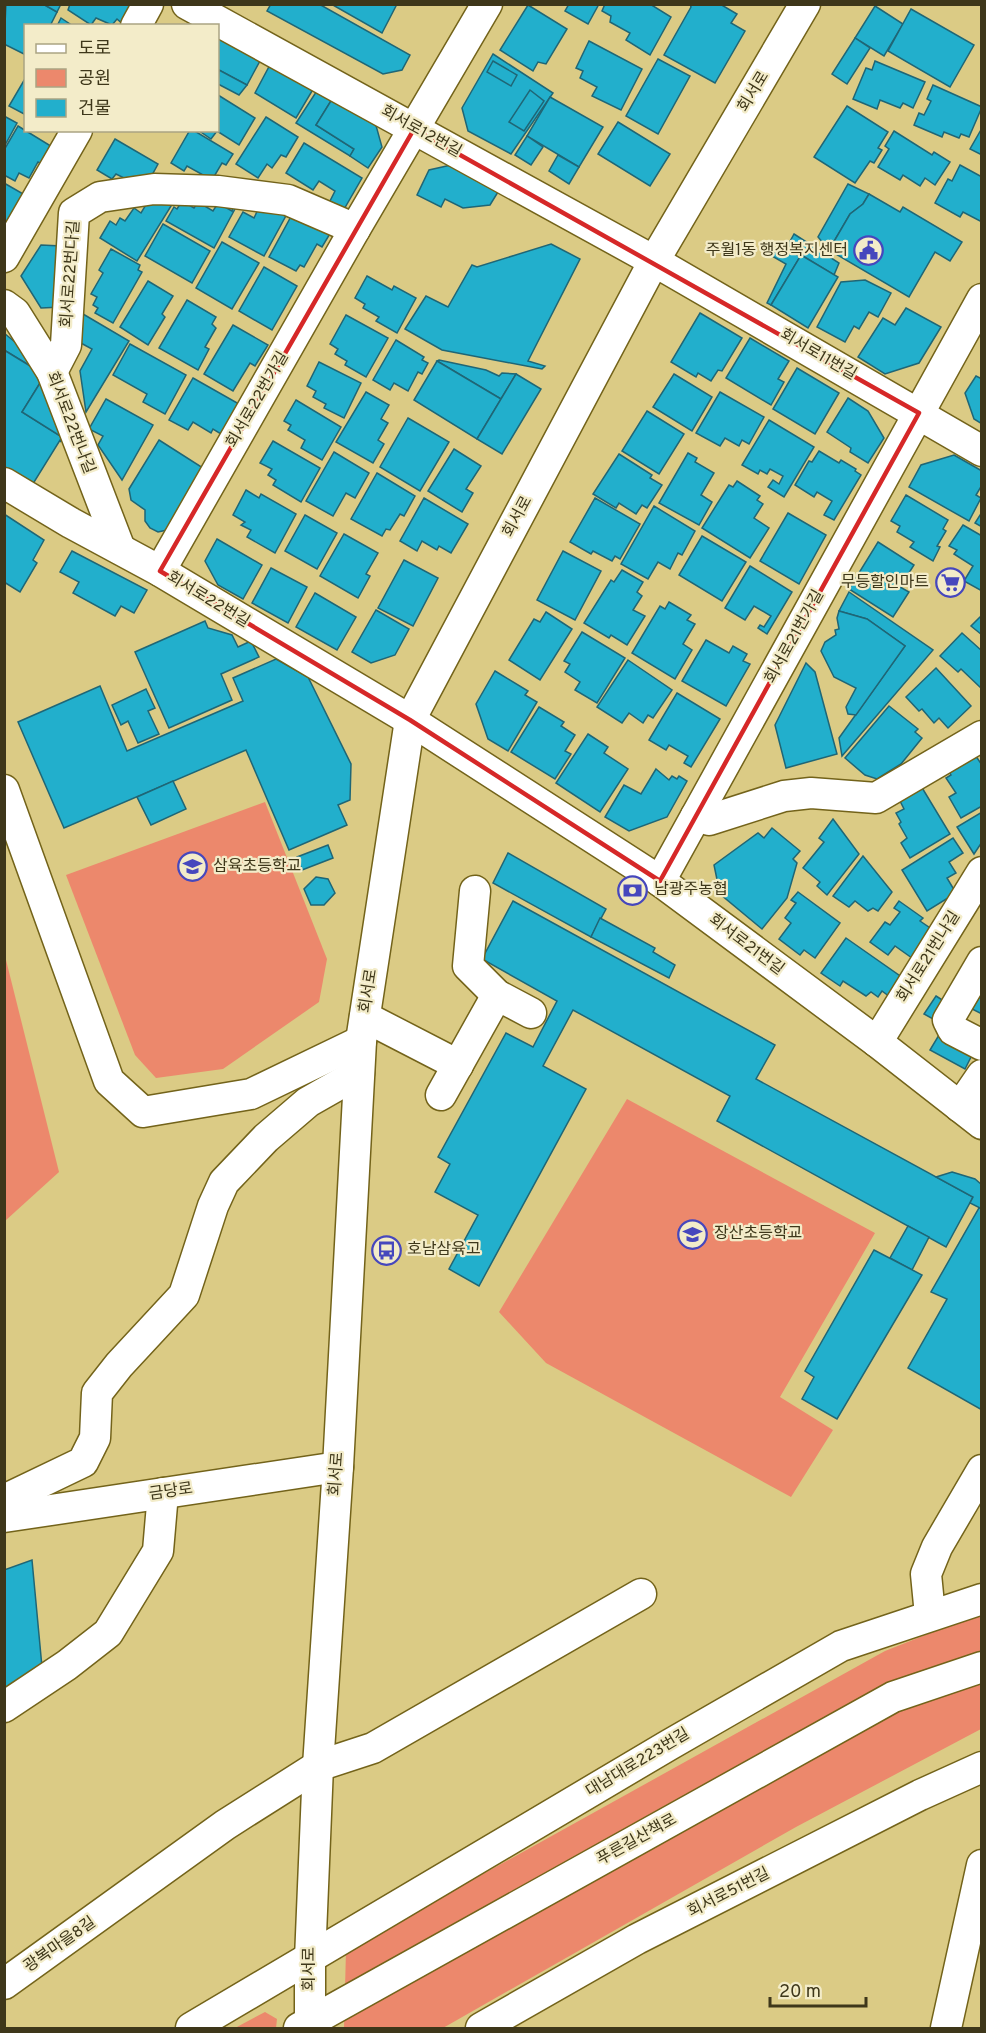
<svg xmlns="http://www.w3.org/2000/svg" width="986" height="2033" font-family="Overpass,'Noto Sans KR',sans-serif">
<style>
.green{fill:#ec886c}
.building{fill:#22afcc;stroke:#1f6676;stroke-width:1.5}
.lines{fill:none;stroke-linecap:round;stroke-linejoin:round}
.minor-casing{stroke:#73631a;stroke-width:33}
.minor{stroke:#fff;stroke-width:30}
.marked{fill:none;stroke:#d62828;stroke-width:4.5;stroke-linejoin:round}
.labels{text-anchor:middle;dominant-baseline:central;stroke-width:4.5;stroke-linejoin:round;paint-order:stroke}
.street-label{font-size:16px;fill:#3e371a;stroke:#f3ecc9}
.poi-label{font-size:16px;fill:#3e371a;stroke:#f3ecc9;text-anchor:start}
</style>
<rect width="100%" height="100%" fill="#dbcb85"/>
<!-- green -->
<g class="green">
<polygon points="265,802 327,959 319,1002 223,1069 156,1078 135,1055 66,875"/>
<polygon points="5,956 59,1172 5,1221 4,956"/>
<polygon points="627,1099 875,1233 780,1397 833,1430 791,1497 546,1363 499,1312"/>
<polygon points="981,1613 981,1729 796,1827 443,2028 344,2028 346,1950 885,1651"/>
<polygon points="265,2012 277,2019 276,2028 235,2028"/>
</g>
<!-- building -->
<g class="building">
<polygon points="6,4 43,4 57,12 50,26 26,26 26,55 4,44"/>
<polygon points="43,4 61,4 57,12"/>
<polygon points="70,4 137,4 125,26 117,19 112,25 96,18 91,25 68,10"/>
<polygon points="271,4 319,4 410,55 402,70 383,74 267,11"/>
<polygon points="331,4 397,4 382,33"/>
<polygon points="569,4 599,4 588,24 565,11"/>
<polygon points="605,4 650,4 671,17 650,55 626,40 630,33 610,22 611,16 602,11"/>
<polygon points="690,4 720,4 737,14 731,23 745,31 715,83 664,55 691,7"/>
<polygon points="528,5 567,29 546,64 538,62 533,71 500,50"/>
<polygon points="875,6 903,24 884,56 855,38"/>
<polygon points="911,9 974,45 950,87 888,51"/>
<polygon points="61,18 73,26 57,26"/>
<polygon points="218,36 261,59 247,85 219,70 218,73"/>
<polygon points="855,38 870,48 847,84 832,74"/>
<polygon points="589,41 642,69 621,110 592,96 597,87 580,78 583,71 576,68"/>
<polygon points="493,54 553,93 511,154 468,131 462,108"/>
<polygon points="658,59 690,76 658,134 626,116"/>
<polygon points="272,61 315,86 296,118 255,93"/>
<polygon points="493,61 517,75 511,86 487,72"/>
<polygon points="875,61 925,82 913,108 903,103 900,108 880,100 877,109 853,99 866,68 872,70"/>
<polygon points="219,70 247,85 239,95 218,84"/>
<polygon points="26,77 26,115 9,106"/>
<polygon points="933,85 982,107 969,137 961,134 959,138 944,132 942,137 914,125 919,113 924,115 931,101 927,99"/>
<polygon points="320,86 334,96 316,125 354,149 350,156 296,123"/>
<polygon points="530,90 544,101 524,131 509,122"/>
<polygon points="218,95 255,118 239,145 217,131 211,139 198,130 218,130"/>
<polygon points="334,96 375,122 382,147 368,168 350,156 354,149 316,125"/>
<polygon points="550,97 603,127 579,167 527,136"/>
<polygon points="847,106 888,132 878,148 882,150 874,163 870,161 855,183 814,157"/>
<polygon points="4,116 17,123 4,147"/>
<polygon points="266,117 298,137 286,157 281,155 272,168 267,164 258,178 236,164"/>
<polygon points="618,122 670,154 650,186 598,154"/>
<polygon points="18,126 54,148 44,165 38,162 29,178 19,173 15,181 4,175 4,150"/>
<polygon points="982,128 982,155 970,149"/>
<polygon points="190,130 193,130 233,154 226,165 222,163 212,180 187,166 184,171 171,163"/>
<polygon points="894,131 932,155 934,152 950,162 935,185 925,178 920,186 903,175 900,180 878,167 889,149 885,146"/>
<polygon points="527,136 543,147 531,165 515,155"/>
<polygon points="115,139 158,164 152,175 124,178 116,174 112,179 97,170"/>
<polygon points="304,143 362,178 343,211 329,203 335,191 319,181 313,190 286,173"/>
<polygon points="558,155 579,167 569,184 549,171"/>
<polygon points="451,165 498,192 490,205 463,208 445,199 441,207 417,195 429,170"/>
<polygon points="960,165 982,177 982,222 963,212 960,217 935,203 948,179 952,181"/>
<polygon points="4,183 25,195 9,223 4,223"/>
<polygon points="848,184 869,194 863,204 850,214 829,250 818,237"/>
<polygon points="869,194 900,212 903,207 962,242 950,261 935,252 909,297 829,250 850,214 863,204"/>
<polygon points="150,198 176,198 137,261 100,238 110,221 116,225 120,218 125,221 134,208 141,213"/>
<polygon points="182,201 194,208 198,202 213,211 218,203 232,211 233,207 235,209 214,248 166,221 174,207 177,209"/>
<polygon points="260,205 288,212 264,256 229,237 243,212 254,218"/>
<polygon points="294,211 331,232 322,247 317,244 304,267 300,265 296,271 269,257"/>
<polygon points="163,224 210,251 192,283 145,256"/>
<polygon points="794,234 839,263 834,275 801,255 788,245"/>
<polygon points="222,242 259,263 232,309 196,288"/>
<polygon points="551,244 580,259 528,361 545,366 542,369 442,350 405,329 426,296 448,307 472,265 477,267"/>
<polygon points="781,244 800,257 771,305 767,303 786,264 772,256"/>
<polygon points="41,245 61,246 62,307 41,308 21,276"/>
<polygon points="111,249 140,265 138,270 142,272 113,323 95,313 98,308 93,305 97,297 91,294 103,273 99,270"/>
<polygon points="801,255 838,277 808,328 771,305"/>
<polygon points="264,267 297,286 272,330 239,311"/>
<polygon points="367,276 392,290 394,286 416,298 397,333 376,321 379,317 363,308 365,304 355,298"/>
<polygon points="865,280 891,293 878,317 869,312 859,329 854,326 845,342 817,327 841,282"/>
<polygon points="148,281 173,296 162,314 165,317 148,345 120,327"/>
<polygon points="187,300 216,317 212,324 216,328 205,347 209,349 198,370 159,348"/>
<polygon points="906,308 941,327 919,363 885,374 858,357 883,318 895,325"/>
<polygon points="700,313 742,338 722,371 718,370 711,381 698,373 696,377 671,362"/>
<polygon points="83,314 129,341 86,412 80,371 92,349 79,342"/>
<polygon points="346,315 388,338 366,377 345,365 347,361 335,354 338,349 330,344"/>
<polygon points="233,325 268,345 255,366 250,363 233,391 204,374"/>
<polygon points="4,333 38,361 45,375 4,350"/>
<polygon points="750,338 789,361 778,379 784,382 771,405 726,378"/>
<polygon points="396,340 424,357 422,360 428,363 422,374 418,372 408,391 394,383 390,390 373,380"/>
<polygon points="130,344 186,375 165,414 143,402 147,394 113,375"/>
<polygon points="4,350 45,375 22,412 62,437 31,487 4,471"/>
<polygon points="439,360 486,370 499,376 502,373 516,374 501,399 437,361"/>
<polygon points="437,361 501,399 477,439 414,400"/>
<polygon points="319,362 361,383 344,418 324,408 326,404 313,397 316,391 307,386"/>
<polygon points="797,368 839,393 815,434 773,409"/>
<polygon points="516,374 541,389 502,454 477,439"/>
<polygon points="674,374 712,397 692,431 653,407"/>
<polygon points="45,375 66,433 60,442 62,437 22,412"/>
<polygon points="976,376 982,379 982,424 974,419 965,393"/>
<polygon points="193,378 239,404 221,434 213,429 211,433 193,422 188,430 169,420"/>
<polygon points="366,392 389,405 381,419 388,423 378,440 384,444 373,463 336,442"/>
<polygon points="720,392 764,417 749,444 742,440 739,446 725,438 720,446 696,433"/>
<polygon points="848,398 868,411 884,438 868,463 850,452 851,448 827,432"/>
<polygon points="106,399 153,425 122,480 98,445 103,436 89,429"/>
<polygon points="296,400 341,427 322,460 301,448 305,440 288,430 291,425 284,421"/>
<polygon points="647,411 684,434 659,474 622,451"/>
<polygon points="408,418 449,442 420,491 380,467"/>
<polygon points="769,420 814,447 784,497 768,487 773,480 779,484 783,476 770,469 767,474 760,470 758,474 742,465"/>
<polygon points="159,440 203,468 167,530 158,532 150,528 145,521 145,510 131,500 129,489"/>
<polygon points="273,441 320,468 301,502 273,485 276,480 268,475 272,469 260,463"/>
<polygon points="454,449 481,466 466,489 473,493 462,512 428,491"/>
<polygon points="819,451 839,463 841,460 856,469 855,471 861,475 834,520 824,515 832,501 817,492 814,497 795,485 809,461 812,462"/>
<polygon points="334,452 369,473 355,498 346,493 333,516 306,501"/>
<polygon points="688,453 697,458 695,462 714,473 701,495 712,502 699,525 659,503"/>
<polygon points="619,454 652,475 650,478 662,485 647,508 642,505 636,514 619,503 616,508 593,494"/>
<polygon points="954,455 982,471 982,485 976,495 981,498 969,521 909,487 921,465"/>
<polygon points="377,473 415,496 404,516 400,514 390,530 386,529 382,536 351,519"/>
<polygon points="737,481 760,496 757,500 763,504 754,518 769,528 750,558 702,528 729,485 733,487"/>
<polygon points="246,490 259,498 261,494 296,514 275,553 247,537 251,530 241,525 245,522 233,515"/>
<polygon points="906,495 948,520 943,529 946,531 937,546 940,547 933,561 910,547 914,542 897,532 900,526 891,521"/>
<polygon points="424,498 468,524 451,553 439,546 437,550 422,541 417,551 400,541"/>
<polygon points="595,498 640,524 620,559 615,556 612,561 593,551 591,554 570,542"/>
<polygon points="654,506 695,531 682,555 678,553 670,569 658,562 648,579 621,564"/>
<polygon points="982,512 982,527 975,523"/>
<polygon points="788,513 826,535 799,584 760,561"/>
<polygon points="4,514 44,540 33,560 37,563 20,592 4,582"/>
<polygon points="305,515 337,533 317,569 285,551"/>
<polygon points="963,525 982,536 982,591 964,581 973,566 954,554 957,550 949,546"/>
<polygon points="344,534 378,553 366,574 370,576 358,598 320,576"/>
<polygon points="702,536 746,562 722,601 679,575"/>
<polygon points="217,539 262,565 243,599 218,585 205,561"/>
<polygon points="878,542 914,565 900,587 909,592 893,617 849,589"/>
<polygon points="72,551 147,590 134,613 121,606 115,616 73,593 79,582 60,572"/>
<polygon points="563,551 601,571 575,620 537,600"/>
<polygon points="404,560 438,578 413,626 378,608"/>
<polygon points="750,566 792,592 767,634 758,628 760,625 764,627 771,616 754,606 745,620 725,608"/>
<polygon points="271,568 307,587 288,623 252,603"/>
<polygon points="622,570 643,582 637,592 642,596 633,610 645,616 627,645 611,635 609,638 584,623 611,580 614,582"/>
<polygon points="849,592 933,650 842,756 839,738 905,646 867,619 839,611"/>
<polygon points="315,593 356,617 337,650 296,627"/>
<polygon points="669,602 691,615 687,620 695,624 683,644 692,650 675,679 632,653 660,606 665,609"/>
<polygon points="376,610 409,629 395,655 371,663 352,652"/>
<polygon points="839,611 867,619 905,646 856,715 848,714 846,707 856,688 834,677 821,651 825,642 836,635 835,630 839,629 837,618"/>
<polygon points="546,612 572,629 540,680 509,660 534,619 540,622"/>
<polygon points="982,615 982,635 971,626"/>
<polygon points="205,621 208,628 232,635 238,647 251,641 259,657 221,674 232,700 169,728 135,652"/>
<polygon points="582,632 625,658 597,703 575,690 580,682 565,672 570,664 564,661"/>
<polygon points="962,633 982,651 982,689 961,669 958,672 940,656"/>
<polygon points="706,640 729,653 733,646 747,654 743,661 750,664 726,706 682,681"/>
<polygon points="276,659 308,677 351,764 350,800 338,805 347,825 289,850 246,750 64,828 18,722 100,686 127,751 243,701 233,678"/>
<polygon points="628,660 672,690 653,718 648,715 643,723 629,713 622,723 597,707"/>
<polygon points="806,663 815,672 837,754 786,768 775,725"/>
<polygon points="936,668 971,706 948,728 939,718 934,723 922,709 919,711 906,697"/>
<polygon points="495,671 528,691 525,695 537,702 508,751 488,739 476,704"/>
<polygon points="146,689 155,708 148,711 159,734 138,743 128,721 121,725 112,705"/>
<polygon points="677,693 720,719 691,767 684,763 688,756 669,745 666,750 649,740"/>
<polygon points="889,706 918,729 915,732 922,738 901,764 877,779 865,775 845,758"/>
<polygon points="539,707 564,722 561,726 575,735 565,751 571,754 555,779 511,752"/>
<polygon points="588,734 608,747 604,753 628,769 600,812 556,783"/>
<polygon points="973,752 982,765 982,806 961,818 949,797 956,793 946,778 951,775 947,768"/>
<polygon points="656,769 669,780 672,776 677,779 679,776 687,781 667,817 629,831 605,817 624,785 641,794"/>
<polygon points="173,781 186,809 151,825 137,797"/>
<polygon points="921,786 950,834 910,858 901,843 907,838 899,824 901,822 896,813 904,809 899,799"/>
<polygon points="982,812 982,842 974,854 957,827"/>
<polygon points="833,819 859,854 827,895 817,886 820,882 803,868 824,842 819,838"/>
<polygon points="772,828 800,851 793,859 797,863 787,898 762,929 720,894 714,865 758,833 764,838"/>
<polygon points="953,838 963,853 949,862 956,873 947,878 956,893 927,911 902,870"/>
<polygon points="328,845 333,858 302,870 297,857"/>
<polygon points="508,853 606,909 591,937 493,883"/>
<polygon points="863,856 892,892 878,911 873,908 868,911 855,901 849,907 833,896"/>
<polygon points="316,877 328,879 335,893 324,905 311,905 304,889"/>
<polygon points="798,892 840,923 815,958 804,950 800,955 779,939 791,923 785,918 796,903 791,900"/>
<polygon points="513,901 775,1045 756,1079 973,1197 946,1247 717,1121 730,1096 573,1010 543,1066 586,1089 479,1286 449,1269 478,1215 435,1192 450,1164 438,1157 506,1033 533,1047 557,1001 482,959"/>
<polygon points="899,901 923,918 920,921 933,930 912,958 895,946 888,955 870,942 885,922 890,925 900,912 894,908"/>
<polygon points="600,918 655,948 653,952 675,965 669,978 591,937"/>
<polygon points="846,938 903,978 890,997 882,991 878,997 871,992 866,996 843,981 840,986 821,973"/>
<polygon points="982,993 982,1014 972,1009"/>
<polygon points="936,996 947,1003 935,1020 924,1014"/>
<polygon points="939,1035 973,1053 965,1069 930,1050"/>
<polygon points="952,1172 975,1179 982,1185 982,1209 970,1203 973,1197 936,1177"/>
<polygon points="979,1208 982,1209 982,1410 908,1368 947,1299 931,1292"/>
<polygon points="908,1226 929,1237 912,1270 890,1258"/>
<polygon points="874,1250 922,1275 837,1419 802,1399 814,1377 805,1371"/>
<polygon points="32,1560 42,1667 4,1691 4,1570"/>
</g>
<g class="lines">
<defs>
<g id="minor">
<polyline points="187,4 654,261 982,451"/>
<polyline points="136,26 148,4"/>
<polyline points="4,257 77,130"/>
<polyline points="4,305 15,313 52,372 120,549"/>
<polyline points="52,372 66,345 74,213 100,197 154,189 218,191 288,200 355,229"/>
<polyline points="4,483 71,523 160,571 410,720 660,881 877,1042 982,1124"/>
<polyline points="160,571 355,229 487,4"/>
<polyline points="4,790 109,1081 143,1112 251,1094 361,1041"/>
<polyline points="696,816 709,820 784,796 811,793 876,798 982,736"/>
<polyline points="660,881 982,299"/>
<polyline points="475,891 468,966 497,995 531,1013"/>
<polyline points="982,962 948,1020 953,1030 982,1045"/>
<polyline points="365,1017 458,1065"/>
<polyline points="877,1042 982,872"/>
<polyline points="441,1095 497,995"/>
<polyline points="960,1107 982,1075"/>
<polyline points="4,1500 83,1462 95,1438 97,1393 119,1365 184,1295 213,1206 224,1182 266,1138 308,1102 359,1073"/>
<polyline points="4,1517 338,1467"/>
<polyline points="930,1615 926,1574 937,1547 982,1470"/>
<polyline points="4,1707 67,1665 108,1633 158,1551 163,1493"/>
<polyline points="4,1984 225,1825 318,1766 373,1748 641,1594"/>
<polyline points="191,2028 669,1745 841,1646 982,1599"/>
<polyline points="299,2028 893,1697 982,1667"/>
<polyline points="310,2028 310,1959 318,1766 338,1467 361,1041 410,720 654,261 805,4"/>
<polyline points="481,2028 637,1939 920,1795 982,1767"/>
<polyline points="946,2028 982,1865"/>
</g>
</defs>
<!-- minor casing -->
<use href="#minor" class="minor-casing"/>
<!-- minor -->
<use href="#minor" class="minor"/>
</g>
<!-- marked area -->
<path class="marked" d="M414,129L919,413L660,881L410,720L160,571Z"/>
<!-- icons -->
<defs>
<symbol id="civic-ring" viewBox="-11 -11 22 22"><circle r="9.5" fill="#f3ecc9" stroke="#4647bd" stroke-width="1.5"/><path d="M-.6-6.5H3V-4.5H.6V-3L4-1V1h2V6H-6V1h2V-1L-.6-3ZM-1.2 2.5V6h2.4V2.5Z" fill="#4647bd"/></symbol>
<symbol id="supermarket-ring" viewBox="-11 -11 22 22"><circle r="9.5" fill="#f3ecc9" stroke="#4647bd" stroke-width="1.5"/><path d="M-6-5.5h2.5l.6 2H6L4.5 2H-2.5L-4.4-4H-6ZM-1.5 3.2a1.3 1.3 0 1 0 .1 0ZM3 3.2a1.3 1.3 0 1 0 .1 0Z" fill="#4647bd"/></symbol>
<symbol id="school-ring" viewBox="-11 -11 22 22"><circle r="9.5" fill="#f3ecc9" stroke="#4647bd" stroke-width="1.5"/><path d="M0-5L7-2L0 1L-7-2ZM-4 1L0 2.5L4 1V4Q0 6-4 4Z" fill="#4647bd"/></symbol>
<symbol id="bank-ring" viewBox="-11 -11 22 22"><circle r="9.5" fill="#f3ecc9" stroke="#4647bd" stroke-width="1.5"/><path d="M-6-4H6V4H-6ZM0-2.3a2.3 2.3 0 1 0 0 4.6a2.3 2.3 0 1 0 0-4.6Z" fill="#4647bd"/></symbol>
<symbol id="bus-ring" viewBox="-11 -11 22 22"><circle r="9.5" fill="#f3ecc9" stroke="#4647bd" stroke-width="1.5"/><path d="M-5-6H5V4H4V6H2V4H-2V6H-4V4H-5ZM-3.5-4V0h7V-4ZM-3.5 1.2v1.5H-2V1.2ZM2 1.2v1.5H3.5V1.2Z" fill="#4647bd"/></symbol>
</defs>
<g fill-rule="evenodd">
<use href="#civic-ring" x="852" y="234" width="33" height="33"/>
<use href="#supermarket-ring" x="934" y="566" width="33" height="33"/>
<use href="#school-ring" x="176" y="850" width="33" height="33"/>
<use href="#bank-ring" x="616" y="874" width="33" height="33"/>
<use href="#school-ring" x="676" y="1218" width="33" height="33"/>
<use href="#bus-ring" x="370" y="1234" width="33" height="33"/>
</g>
<g class="labels">
<!-- street labels -->
<g class="street-label">
<text transform="translate(754 92) rotate(-59)">회서로</text>
<text transform="translate(421 132) rotate(29)">회서로12번길</text>
<text transform="translate(71 274) rotate(-86)">회서로22번다길</text>
<text transform="translate(818 355) rotate(30)">회서로11번길</text>
<text transform="translate(258 400) rotate(-60)">회서로22번가길</text>
<text transform="translate(70 423) rotate(69)">회서로22번나길</text>
<text transform="translate(518 517) rotate(-62)">회서로</text>
<text transform="translate(208 600) rotate(31)">회서로22번길</text>
<text transform="translate(795 637) rotate(-61)">회서로21번가길</text>
<text transform="translate(746 945) rotate(37)">회서로21번길</text>
<text transform="translate(929 957) rotate(-58)">회서로21번나길</text>
<text transform="translate(369 991) rotate(-81)">회서로</text>
<text transform="translate(337 1474) rotate(-86)">회서로</text>
<text transform="translate(171 1492) rotate(-8)">금당로</text>
<text transform="translate(638 1763) rotate(-31)">대남대로223번길</text>
<text transform="translate(637 1840) rotate(-29)">푸른길산책로</text>
<text transform="translate(729 1893) rotate(-27)">회서로51번길</text>
<text transform="translate(60 1945) rotate(-35)">광복마을8길</text>
<text transform="translate(310 1969) rotate(-90)">회서로</text>
</g>
<!-- poi labels -->
<g class="poi-label">
<text x="848" y="251" text-anchor="end">주월1동 행정복지센터</text>
<text x="929" y="583" text-anchor="end">무등할인마트</text>
<text x="213" y="867">삼육초등학교</text>
<text x="654" y="890">남광주농협</text>
<text x="714" y="1234">장산초등학교</text>
<text x="407" y="1250">호남삼육고</text>
</g>
</g>
<!-- border -->
<rect width="986" height="2033" fill="none" stroke="#3e371a" stroke-width="12"/>
<!-- legend -->
<rect x="24" y="24" width="195" height="108" fill="#f3ecc9" stroke="#aba483" stroke-width="1.5"/>
<rect x="36" y="44" width="30" height="9" fill="#ffffff" stroke="#aba483" stroke-width="1.5"/>
<text x="78" y="54" font-size="18" fill="#3e371a">도로</text>
<rect x="36" y="69" width="30" height="18" fill="#ec886c" stroke="#aba483" stroke-width="1.5"/>
<text x="78" y="84" font-size="18" fill="#3e371a">공원</text>
<rect x="36" y="99" width="30" height="18" fill="#22afcc" stroke="#aba483" stroke-width="1.5"/>
<text x="78" y="114" font-size="18" fill="#3e371a">건물</text>
<!-- scale -->
<path d="M770 1997v9h96v-9" fill="none" stroke="#3e371a" stroke-width="3"/>
<text x="779" y="1997" font-size="18" fill="#3e371a" stroke="#f3ecc9" stroke-width="4.5" paint-order="stroke">20 m</text>
</svg>
